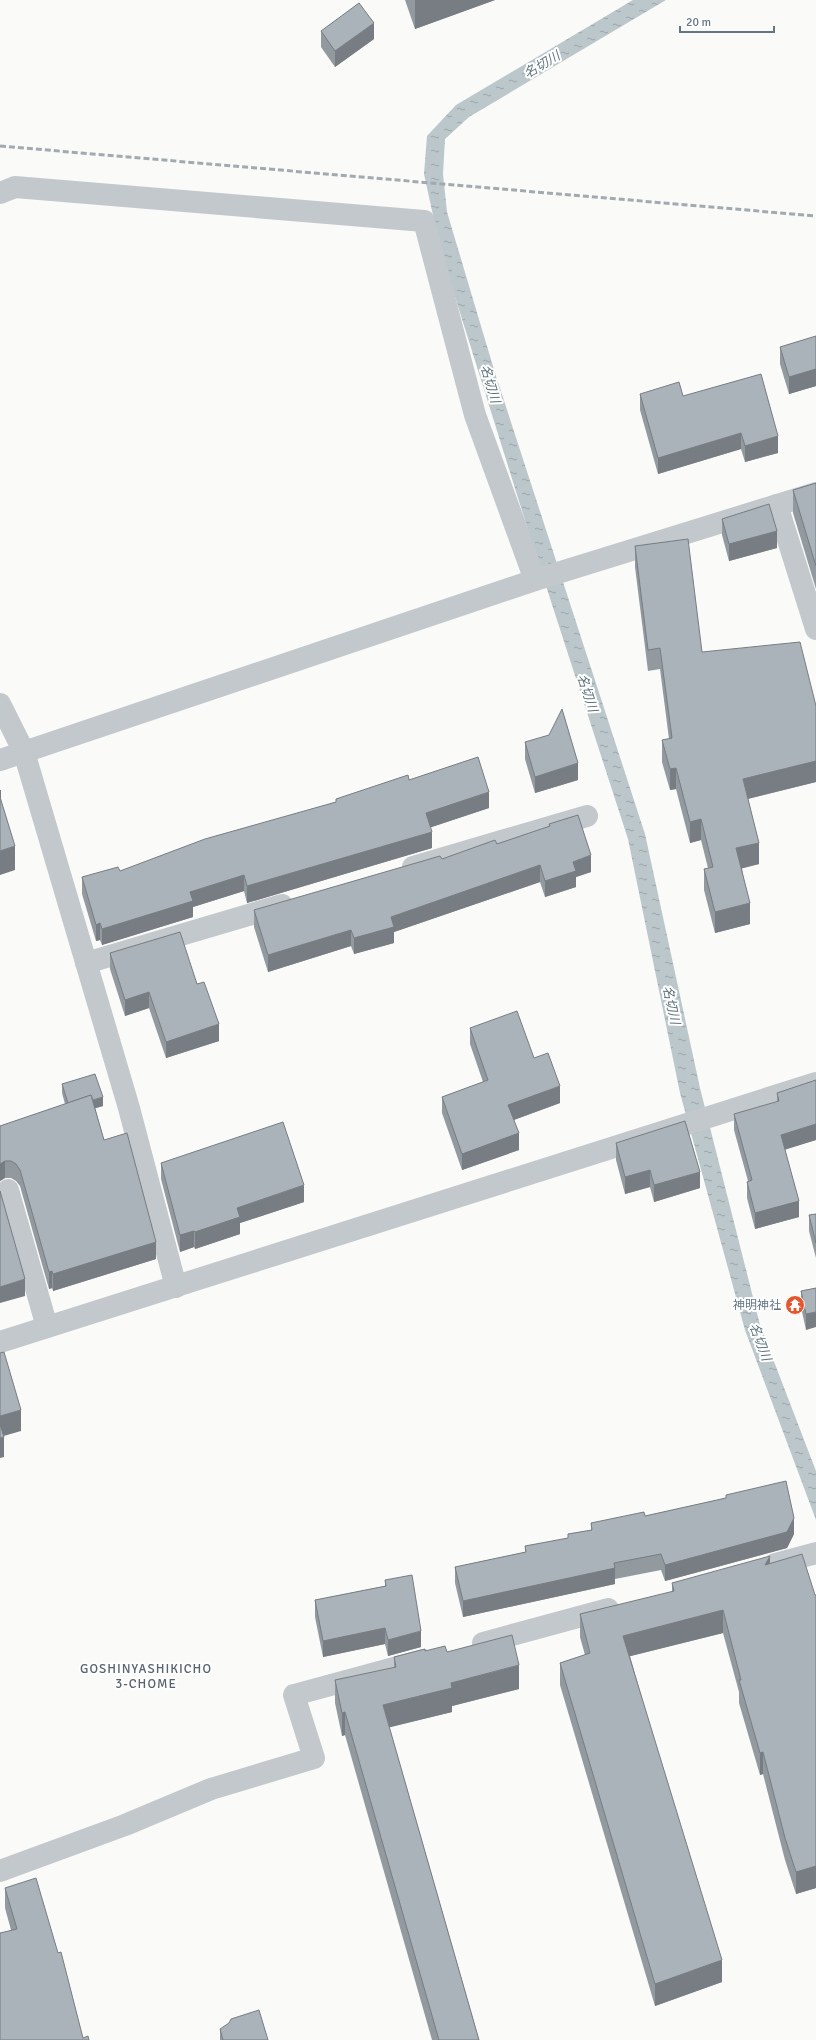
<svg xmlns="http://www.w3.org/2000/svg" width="816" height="2040" font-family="Signika,'Noto Sans JP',sans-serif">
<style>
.water{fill:url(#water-ripples)}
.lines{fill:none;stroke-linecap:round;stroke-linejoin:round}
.minor{stroke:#c3c8cc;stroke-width:22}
.rail{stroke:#a2aab0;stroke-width:3;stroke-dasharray:6 3;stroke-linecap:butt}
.wall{fill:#929a9f}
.shaded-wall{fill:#777d82}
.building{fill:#aab3b9;stroke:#777d82}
.labels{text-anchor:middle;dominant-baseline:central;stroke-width:4;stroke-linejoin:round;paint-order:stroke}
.poi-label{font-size:12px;fill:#657683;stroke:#fff;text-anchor:end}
.water-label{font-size:13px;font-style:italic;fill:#60757c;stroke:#fff}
.neighbourhood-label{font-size:13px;letter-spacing:1px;fill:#57646e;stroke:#fff}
</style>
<defs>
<pattern id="water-ripples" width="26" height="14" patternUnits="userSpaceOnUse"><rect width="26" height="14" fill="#bbc7cb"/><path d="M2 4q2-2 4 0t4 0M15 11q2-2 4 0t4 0" fill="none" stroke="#9ca6aa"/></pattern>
</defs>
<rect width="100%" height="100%" fill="#fafaf8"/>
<!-- water -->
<polygon class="water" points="633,0 666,0 469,117 445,139 443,174 447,212 495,373 645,834 700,1088 760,1325 816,1471 816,1520 745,1330 680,1093 628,839 534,549 441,252 424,174 427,136 456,105"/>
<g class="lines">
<!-- minor -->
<g class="minor">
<polyline points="0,193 15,187 424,221 475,415 535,580"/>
<polyline points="777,505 816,629"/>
<polyline points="0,704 24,752 129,1108 176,1287"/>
<polyline points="0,760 535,580 816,493"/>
<polyline points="413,867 587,816"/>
<polyline points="86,963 282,905"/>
<polyline points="8,1190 47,1327"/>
<polyline points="0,1342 816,1083"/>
<polyline points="775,1564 816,1553"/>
<polyline points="483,1643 608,1609"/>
<polyline points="0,1871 125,1825 211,1789 314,1758 294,1695 423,1660"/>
</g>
<!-- rail -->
<polyline class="rail" points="0,146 816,216"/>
</g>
<!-- wall -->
<g class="wall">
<polygon points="405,0 495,0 415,29"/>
<polygon points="321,31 374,39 335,67 321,47"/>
<polygon points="816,336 816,386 789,394 780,364 780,347"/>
<polygon points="640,394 683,396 778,453 745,462 741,449 658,474 640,410"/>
<polygon points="816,483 816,589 793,513 793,490"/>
<polygon points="722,519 777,548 729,561 722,535"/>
<polygon points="635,546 702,652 816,706 816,782 748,799 759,864 742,868 750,924 715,933 704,890 704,869 708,868 701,840 690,843 676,789 670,790 662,762 662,740 669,739 660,669 648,671 635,567"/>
<polygon points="525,742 578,780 535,793 525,759"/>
<polygon points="409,780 489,808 431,827 432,848 247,903 244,891 193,907 193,917 102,945 100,940 96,941 82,894 82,877 120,871 336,802 336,799"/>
<polygon points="549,824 591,872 576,877 576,887 545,897 540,882 394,932 394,943 354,954 351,946 268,972 254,927 254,910 497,844 549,827"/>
<polygon points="110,953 197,984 219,1041 166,1058 149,1008 125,1016 110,969"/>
<polygon points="470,1028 560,1103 514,1120 519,1150 462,1170 442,1113 442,1097 483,1082 470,1044"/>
<polygon points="816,1080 816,1140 785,1149 799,1217 755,1229 747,1198 747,1182 748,1181 734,1130 734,1114 777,1102 777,1093"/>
<polygon points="62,1084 103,1106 95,1108 104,1140 156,1259 53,1291 52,1288 49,1289 20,1186 16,1181 11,1178 5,1178 0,1181 0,1126 65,1104 62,1093"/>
<polygon points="616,1143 700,1188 654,1202 650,1187 625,1194 616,1160"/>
<polygon points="161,1163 304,1202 240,1223 240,1234 195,1249 194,1247 180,1252 161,1179"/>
<polygon points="816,1214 816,1258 809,1231 809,1215"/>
<polygon points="816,1288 806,1330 801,1307 801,1291"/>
<polygon points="726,1495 794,1534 787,1548 665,1581 661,1570 615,1579 615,1584 463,1617 455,1583 455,1567 525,1552 525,1546 568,1539 568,1534 591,1530 591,1523 645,1516 726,1498"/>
<polygon points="770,1564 815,1595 816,1595 816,1888 796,1894 785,1860 763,1774 760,1775 739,1703 739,1692 723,1633 630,1656 722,1982 655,2006 560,1685 560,1663 585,1655 580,1637 580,1614 672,1592 672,1583"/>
<polygon points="385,1580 421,1647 388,1656 385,1644 323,1657 315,1617 315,1600 385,1586"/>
<polygon points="425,1651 447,1652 519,1689 452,1706 452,1712 389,1727 479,2040 432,2040 345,1735 342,1736 335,1703 335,1680 394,1668 394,1657"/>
<polygon points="5,1888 83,2038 0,2040 11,1930 5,1908"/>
<polygon points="220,2029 268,2040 220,2040"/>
</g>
<!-- shaded-wall -->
<g class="shaded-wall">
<polygon points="415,0 495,0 415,29"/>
<polygon points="374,23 374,39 335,67 335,51"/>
<polygon points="816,369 816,386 789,394 789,377"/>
<polygon points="741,433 741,449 658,474 658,458"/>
<polygon points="778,436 778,453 745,462 745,446"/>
<polygon points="777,531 777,548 729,561 729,544"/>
<polygon points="816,761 816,782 743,800 743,779"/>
<polygon points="578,763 578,780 535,793 535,777"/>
<polygon points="676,768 676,789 670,790 670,769"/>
<polygon points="0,790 1,790 1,813 0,814"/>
<polygon points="489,792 489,808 426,829 426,813"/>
<polygon points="701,819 701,840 690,843 690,822"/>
<polygon points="432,832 432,848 247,903 247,886"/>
<polygon points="759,843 759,864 736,870 736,848"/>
<polygon points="15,846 15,870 0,875 0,851"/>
<polygon points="591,855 591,872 576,877 576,887 545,897 545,881 573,862"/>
<polygon points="540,865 540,882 394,932 394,943 354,954 354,938 391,917"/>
<polygon points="244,875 244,891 193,907 193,917 102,945 102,929 190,892"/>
<polygon points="750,903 750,924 715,933 715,912"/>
<polygon points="100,923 100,940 96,941 96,925"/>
<polygon points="351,930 351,946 268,972 268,955"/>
<polygon points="149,992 149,1008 125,1016 125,1000"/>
<polygon points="219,1024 219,1041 166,1058 166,1042"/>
<polygon points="560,1086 560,1103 508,1122 508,1105"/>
<polygon points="103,1097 103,1106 69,1116 69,1108"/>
<polygon points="816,1124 816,1140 781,1151 781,1135"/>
<polygon points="519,1133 519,1150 462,1170 462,1154"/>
<polygon points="5,1161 5,1178 0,1181 0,1164"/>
<polygon points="650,1170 650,1187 625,1194 625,1177"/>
<polygon points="700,1172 700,1188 654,1202 654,1185"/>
<polygon points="304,1185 304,1202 240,1223 240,1234 195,1249 195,1232 237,1208"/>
<polygon points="799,1201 799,1217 755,1229 755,1213"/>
<polygon points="194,1231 194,1247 180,1252 180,1235"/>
<polygon points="156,1242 156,1259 53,1291 53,1274"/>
<polygon points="52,1271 52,1288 49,1289 49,1272"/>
<polygon points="25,1279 25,1296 0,1303 0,1287"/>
<polygon points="816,1312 816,1327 806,1330 806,1314"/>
<polygon points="21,1410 21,1431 0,1437 0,1416"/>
<polygon points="4,1437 4,1457 0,1458 0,1438"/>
<polygon points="794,1518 794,1534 787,1548 665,1581 665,1565"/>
<polygon points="770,1556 770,1579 765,1565"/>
<polygon points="615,1568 615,1584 463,1617 463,1601"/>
<polygon points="723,1610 723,1633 623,1658 623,1636"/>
<polygon points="385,1628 385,1644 323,1657 323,1641"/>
<polygon points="421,1631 421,1647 388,1656 388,1640"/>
<polygon points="519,1665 519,1689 452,1706 452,1712 383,1729 383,1705 451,1683"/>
<polygon points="345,1712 345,1735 342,1736 342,1713"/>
<polygon points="763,1752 763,1774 760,1775 760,1753"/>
<polygon points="816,1866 816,1888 796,1894 796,1872"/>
<polygon points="722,1960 722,1982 655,2006 655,1984"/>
</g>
<!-- building -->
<g class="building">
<polygon points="359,3 374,23 335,51 321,31"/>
<polygon points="816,336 816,369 789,377 780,347"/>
<polygon points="761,374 778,436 745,446 741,433 658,458 640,394 679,382 683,396"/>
<polygon points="816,483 816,566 793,490"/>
<polygon points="769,504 777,531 729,544 722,519"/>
<polygon points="688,539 702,652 800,642 816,706 816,761 743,779 759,843 736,848 750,903 715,912 704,869 713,867 701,819 690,822 676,768 670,769 662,740 672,738 660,648 648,650 635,546"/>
<polygon points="562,709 578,763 535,777 525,742 549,735"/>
<polygon points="478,757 489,792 426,813 432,832 247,886 244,875 190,892 193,901 102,929 100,923 96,925 82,877 118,867 120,871 205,839 336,802 336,799 408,775 409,780"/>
<polygon points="0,797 15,846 0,851"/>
<polygon points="578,815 591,855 573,862 576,871 545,881 540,865 391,917 394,927 354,938 351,930 268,955 254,910 440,856 442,859 495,840 497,844 550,826 549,824"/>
<polygon points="180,932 197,984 204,982 219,1024 166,1042 149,992 125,1000 110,953"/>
<polygon points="517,1011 534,1058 548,1053 560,1086 508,1105 519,1133 462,1154 442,1097 488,1080 470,1028"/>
<polygon points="95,1074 103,1097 93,1100 91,1095 68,1103 62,1084"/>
<polygon points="816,1080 816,1124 781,1135 799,1201 755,1213 747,1182 752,1180 734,1114 779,1101 777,1093"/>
<polygon points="91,1095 104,1140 127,1133 156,1242 53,1274 52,1271 49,1272 20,1170 16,1164 11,1161 5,1161 0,1164 0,1126"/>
<polygon points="685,1121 700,1172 654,1185 650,1170 625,1177 616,1143"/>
<polygon points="283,1122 304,1185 237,1208 240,1217 195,1232 194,1231 180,1235 161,1163"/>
<polygon points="0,1191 25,1279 0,1287"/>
<polygon points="816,1214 816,1243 809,1215"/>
<polygon points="816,1288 816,1312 806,1314 801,1291"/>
<polygon points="4,1352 21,1410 0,1416 0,1353"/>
<polygon points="0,1424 4,1437 0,1438"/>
<polygon points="786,1481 794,1518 787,1532 665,1565 661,1554 614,1563 615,1568 463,1601 455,1567 526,1552 525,1546 568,1538 568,1534 592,1530 591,1523 644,1512 645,1516 726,1498 726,1495"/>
<polygon points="802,1554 815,1595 816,1595 816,1866 796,1872 785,1838 763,1752 760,1753 739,1680 741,1680 723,1610 623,1636 722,1960 655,1984 560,1663 590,1653 580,1614 674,1591 672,1583 770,1556 765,1565"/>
<polygon points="412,1575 421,1631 388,1640 385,1628 323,1641 315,1600 386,1586 385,1580"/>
<polygon points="512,1635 519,1665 451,1683 452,1688 383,1705 479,2040 439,2040 345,1712 342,1713 335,1680 396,1667 394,1657 425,1649 425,1651 445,1646 447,1652"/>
<polygon points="36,1878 58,1953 61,1952 83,2038 88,2036 89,2040 0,2040 0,1933 17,1929 5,1888"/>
<polygon points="259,2010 268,2040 223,2040 220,2029 229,2023 231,2019"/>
</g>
<!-- icons -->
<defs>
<symbol id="temple-disc" viewBox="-11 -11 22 22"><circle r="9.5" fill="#e4572e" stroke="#fff"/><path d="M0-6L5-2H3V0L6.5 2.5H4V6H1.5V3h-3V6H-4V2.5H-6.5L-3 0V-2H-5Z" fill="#fff"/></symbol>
</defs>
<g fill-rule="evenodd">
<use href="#temple-disc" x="784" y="1294" width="22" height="22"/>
</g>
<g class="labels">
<!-- poi labels -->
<g class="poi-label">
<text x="781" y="1305">神明神社</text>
</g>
<!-- water labels -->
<g class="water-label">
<text transform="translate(542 65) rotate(-31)">名切川</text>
<text transform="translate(490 384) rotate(74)">名切川</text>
<text transform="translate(587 693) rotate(72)">名切川</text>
<text transform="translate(671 1005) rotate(78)">名切川</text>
<text transform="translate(760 1342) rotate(70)">名切川</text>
</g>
<!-- neighbourhood labels -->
<g class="neighbourhood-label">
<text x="146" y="1669">GOSHINYASHIKICHO<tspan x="146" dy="15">3-CHOME</tspan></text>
</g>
</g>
<!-- scale -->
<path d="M680 26v6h94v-6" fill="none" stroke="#657683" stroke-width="2"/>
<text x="686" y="26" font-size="12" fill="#657683" stroke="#ffffff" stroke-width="3" paint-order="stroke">20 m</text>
</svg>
